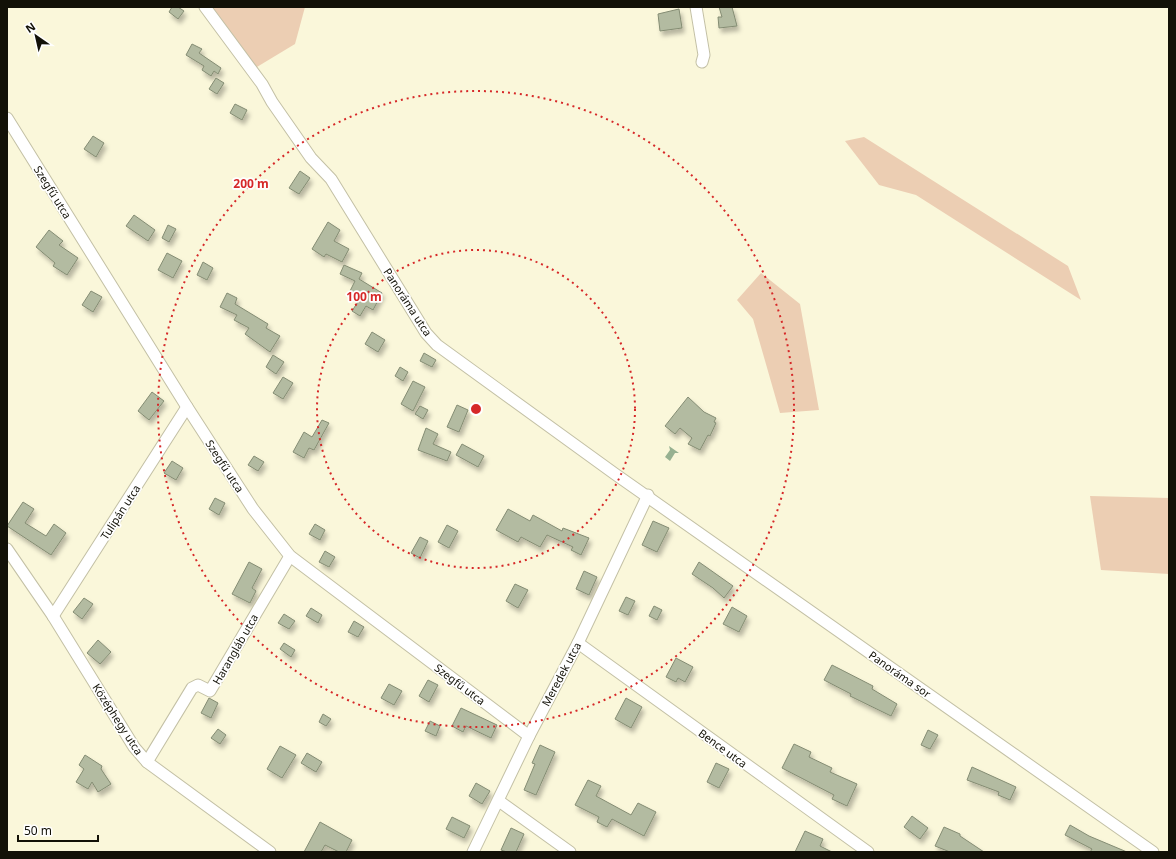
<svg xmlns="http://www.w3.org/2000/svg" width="1176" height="859" font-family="'Noto Sans',sans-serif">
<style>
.green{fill:#ecceb3}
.water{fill:#97b191}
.building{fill:#b3bba1;stroke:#848c73;filter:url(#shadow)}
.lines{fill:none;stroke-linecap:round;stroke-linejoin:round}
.street-casing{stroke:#c3c0a5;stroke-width:13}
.street{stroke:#fff;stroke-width:11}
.ring{fill:none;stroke:#d62828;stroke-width:2;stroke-dasharray:2 4}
.labels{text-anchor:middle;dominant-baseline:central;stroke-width:3.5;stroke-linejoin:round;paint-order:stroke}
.street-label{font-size:11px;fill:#121107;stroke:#fff}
.centre{fill:#d62828;stroke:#fff;stroke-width:2}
.ring-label{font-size:12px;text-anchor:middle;font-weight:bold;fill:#d62828;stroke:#fff;stroke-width:3.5;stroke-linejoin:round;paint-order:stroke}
</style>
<defs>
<filter id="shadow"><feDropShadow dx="2.5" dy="4.5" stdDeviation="2" flood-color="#0004"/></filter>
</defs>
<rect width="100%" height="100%" fill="#faf7da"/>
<!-- green -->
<g class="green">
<polygon points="204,7 305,7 295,44 252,70"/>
<polygon points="864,137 1068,266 1081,300 916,195 879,185 845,141"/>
<polygon points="761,273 800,304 819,410 780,413 753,319 737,300"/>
<polygon points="1090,496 1169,498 1169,574 1101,570"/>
</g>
<!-- water -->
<polygon class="water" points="669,446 679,453 675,453 670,461 665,457 670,450"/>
<!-- building -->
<g class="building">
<polygon points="172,7 178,7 184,11 178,19 169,12"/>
<polygon points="719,7 732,7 737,26 719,28 718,17 722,17"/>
<polygon points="679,9 682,28 660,31 658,14"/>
<polygon points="192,44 202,49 199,53 221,68 218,74 214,71 211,76 202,70 204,66 186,55"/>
<polygon points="216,78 224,83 217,94 209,89"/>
<polygon points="235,104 247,110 242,120 230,113"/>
<polygon points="93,136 104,143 96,157 84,149"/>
<polygon points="300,171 310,178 299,194 289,188"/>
<polygon points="134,215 155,230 148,241 126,226"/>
<polygon points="328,222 340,230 334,241 349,249 342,262 326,254 324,257 312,249"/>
<polygon points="168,225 176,229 169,242 162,238"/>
<polygon points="49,230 63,241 59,245 78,258 67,275 53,266 55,263 36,247"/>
<polygon points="167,253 182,261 173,278 158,270"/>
<polygon points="203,262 213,268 207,280 197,275"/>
<polygon points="344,265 362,273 359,279 382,293 373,310 366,306 360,316 352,311 361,297 350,291 355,281 340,274"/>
<polygon points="91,291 102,297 93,312 82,305"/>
<polygon points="227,293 237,298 235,304 268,324 266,328 280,336 270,352 245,334 249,328 234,320 237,315 220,307"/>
<polygon points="372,332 385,340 378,352 365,344"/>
<polygon points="424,353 436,360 432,367 420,361"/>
<polygon points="273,355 284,362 276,374 266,367"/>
<polygon points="400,367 408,372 403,381 395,376"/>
<polygon points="283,377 293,383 283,399 273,393"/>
<polygon points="413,381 425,387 413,411 401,404"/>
<polygon points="152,392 164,401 149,420 138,411"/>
<polygon points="688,397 704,412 716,418 714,422 716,423 710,436 708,435 700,450 688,444 692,438 680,428 675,434 665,426"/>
<polygon points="457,405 468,410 459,432 447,427"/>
<polygon points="420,406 428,410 423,419 415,414"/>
<polygon points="322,420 329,423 314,450 309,448 304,458 293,452 304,432 312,437"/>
<polygon points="426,428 438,434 433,444 451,452 447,461 418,450"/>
<polygon points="462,444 484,456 478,467 456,455"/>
<polygon points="254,456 264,462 258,471 248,465"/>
<polygon points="172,461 183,468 176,480 164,473"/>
<polygon points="215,498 225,503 219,515 209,509"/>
<polygon points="23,502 34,509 25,523 46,536 54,524 66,533 51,555 7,526"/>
<polygon points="508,509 530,521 533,515 562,531 563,528 589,538 581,555 571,550 573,547 547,535 540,547 521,537 518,542 496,530"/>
<polygon points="653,521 669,528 657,552 642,545"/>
<polygon points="315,524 325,530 320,540 309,534"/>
<polygon points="447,525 458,531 449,548 438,542"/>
<polygon points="420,537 428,541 420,558 411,553"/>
<polygon points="325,551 335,557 329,567 319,562"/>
<polygon points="249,562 262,569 252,588 256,591 250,603 232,594"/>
<polygon points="699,562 733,586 724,598 713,588 692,574"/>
<polygon points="584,571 597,577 589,595 576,589"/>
<polygon points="515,584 528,590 518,608 506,601"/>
<polygon points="626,597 635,601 628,615 619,611"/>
<polygon points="84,598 93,604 82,619 73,612"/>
<polygon points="654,606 662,610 657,620 649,616"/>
<polygon points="732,607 747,616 739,632 723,624"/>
<polygon points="311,608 322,615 318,623 306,616"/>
<polygon points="284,614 295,621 289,629 278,623"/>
<polygon points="354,621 364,627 358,637 348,632"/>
<polygon points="98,640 111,652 100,664 87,653"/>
<polygon points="284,643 295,650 291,657 280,649"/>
<polygon points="676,658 693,667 685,682 678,678 676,682 666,677"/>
<polygon points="832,665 873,686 872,689 897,704 891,716 850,696 851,694 824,680"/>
<polygon points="428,680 438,685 429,702 419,696"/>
<polygon points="389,684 402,691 394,705 381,698"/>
<polygon points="209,698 218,703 211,718 201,713"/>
<polygon points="626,698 642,707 631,728 615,719"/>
<polygon points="461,708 497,725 491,738 466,726 463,732 452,726"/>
<polygon points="323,714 331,719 326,726 319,722"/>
<polygon points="430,721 440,726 436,736 425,731"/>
<polygon points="218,729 226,735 220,744 211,738"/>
<polygon points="928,730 938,735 930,749 921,745"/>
<polygon points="794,744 811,752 809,757 832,768 830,772 857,784 847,806 832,799 834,795 782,768"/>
<polygon points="540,745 555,752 536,795 524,790 535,764 532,763"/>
<polygon points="280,746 296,755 282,778 267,769"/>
<polygon points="307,753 322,762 316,772 301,763"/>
<polygon points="85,755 102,766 101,769 111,784 98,792 92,782 88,789 76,782 84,769 79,765"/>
<polygon points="716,763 729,769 719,788 707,782"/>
<polygon points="972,767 1016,787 1010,800 998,795 999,792 967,780"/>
<polygon points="588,780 601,786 596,796 631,815 638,803 656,812 644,836 612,819 607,827 597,822 599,817 575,805"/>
<polygon points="476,783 490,791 482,804 469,796"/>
<polygon points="912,816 928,828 920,839 904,827"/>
<polygon points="452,817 470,826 464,838 446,829"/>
<polygon points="320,822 352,840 346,852 339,852 325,845 321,852 304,852"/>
<polygon points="1070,825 1089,836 1127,852 1090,852 1092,849 1065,835"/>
<polygon points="944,827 960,834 960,836 984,852 950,852 935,846"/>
<polygon points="511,828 524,834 516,852 507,852 501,850"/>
<polygon points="805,831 823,839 820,846 832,852 795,852"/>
</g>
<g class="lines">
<defs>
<g id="street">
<polyline points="205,7 262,84 272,102 311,158 331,179 426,333 437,345 615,474 1153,852"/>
<polyline points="696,7 704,55 702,62"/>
<polyline points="7,118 187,407 253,509 290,556 529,736"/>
<polyline points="7,549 53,616 134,747 147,762 270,852"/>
<polyline points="53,616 187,407"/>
<polyline points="578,643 868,852"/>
<polyline points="147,762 192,688 198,685 210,691 290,556"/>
<polyline points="499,801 570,852"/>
<polyline points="473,852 529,736 578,643 648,495"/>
</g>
</defs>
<!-- street casing -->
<use href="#street" class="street-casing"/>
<!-- street -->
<use href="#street" class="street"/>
</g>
<!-- distance rings -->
<g class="ring">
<circle cx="476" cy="409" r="159"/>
<circle cx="476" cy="409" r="318"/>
</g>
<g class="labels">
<!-- street labels -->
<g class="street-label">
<text transform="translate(53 192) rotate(58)">Szegfű utca</text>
<text transform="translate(408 302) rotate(57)">Panoráma utca</text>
<text transform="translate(225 466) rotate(57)">Szegfű utca</text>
<text transform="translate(120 512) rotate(-57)">Tulipán utca</text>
<text transform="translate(235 649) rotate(-60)">Harangláb utca</text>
<text transform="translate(561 674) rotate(-62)">Meredek utca</text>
<text transform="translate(900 674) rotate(35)">Panoráma sor</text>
<text transform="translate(460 684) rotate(37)">Szegfű utca</text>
<text transform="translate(118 719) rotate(57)">Középhegy utca</text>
<text transform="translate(723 748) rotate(36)">Bence utca</text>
</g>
</g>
<circle cx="476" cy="409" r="6" class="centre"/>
<g class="ring-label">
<text x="251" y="188">200 m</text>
<text x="364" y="301">100 m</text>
</g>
<!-- border -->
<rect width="1176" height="859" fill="none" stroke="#121107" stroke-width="16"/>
<!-- north arrow -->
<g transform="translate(36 36) rotate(326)" stroke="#ffffff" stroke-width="3" paint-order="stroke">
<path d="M0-3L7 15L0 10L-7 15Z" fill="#121107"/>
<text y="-6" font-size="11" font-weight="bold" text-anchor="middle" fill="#121107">N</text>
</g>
<!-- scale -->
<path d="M18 835v6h80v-6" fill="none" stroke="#121107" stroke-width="2"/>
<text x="24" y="835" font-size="12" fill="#121107" stroke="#ffffff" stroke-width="3" paint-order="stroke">50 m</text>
</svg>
